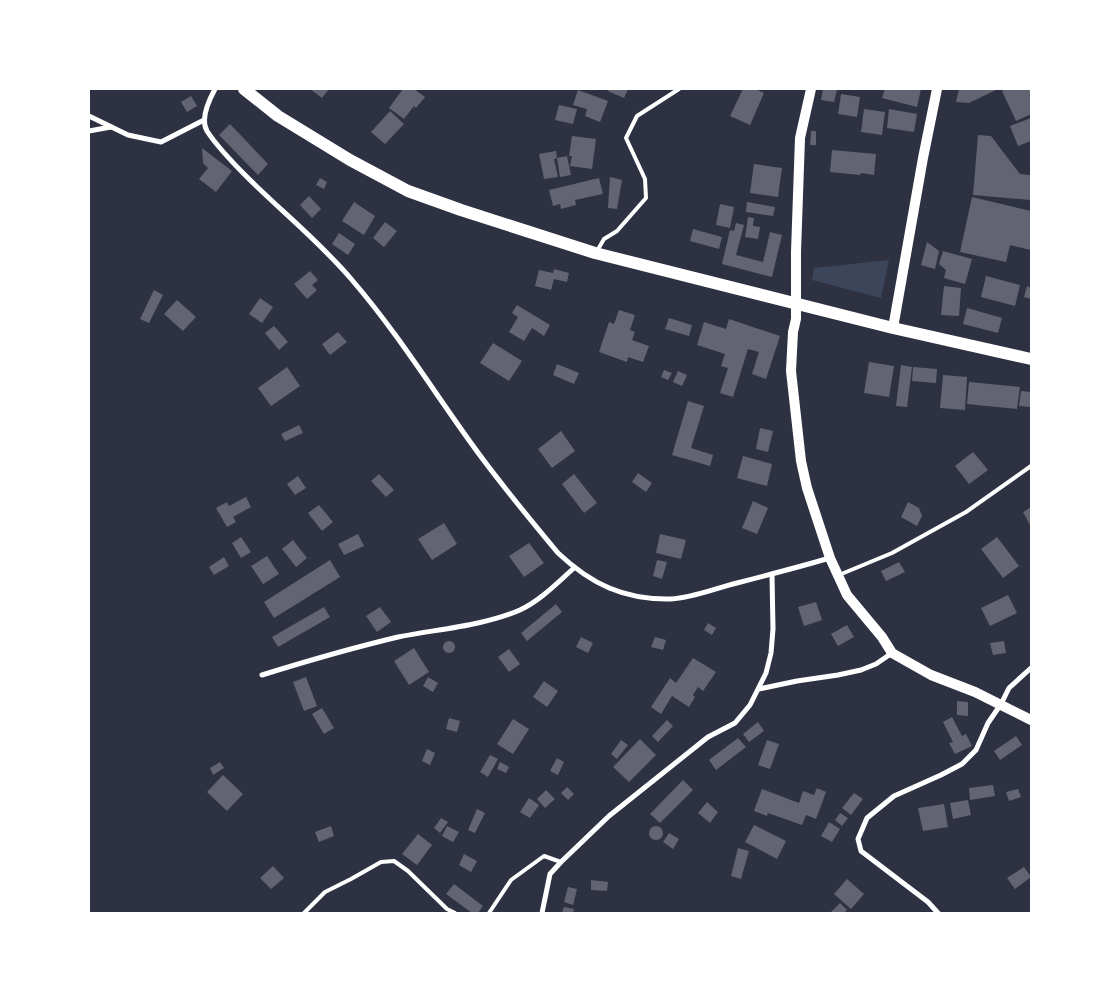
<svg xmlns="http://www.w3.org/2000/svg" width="1120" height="1002" font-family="'PT Sans Narrow',sans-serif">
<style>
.green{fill:#3c4559}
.building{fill:#626471}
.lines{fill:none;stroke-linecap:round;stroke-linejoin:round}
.service{stroke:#fff;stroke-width:4}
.minor{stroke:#fff;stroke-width:5}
.secondary{stroke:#fff;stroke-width:10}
.primary{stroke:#fff;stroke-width:12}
</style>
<rect width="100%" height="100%" fill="#2d3142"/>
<!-- green -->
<polygon class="green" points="889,260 881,298 812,280 814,268"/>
<!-- building -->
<g class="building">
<polygon points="310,89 329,89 322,98"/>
<polygon points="403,89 414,89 425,97 416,108 414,106 404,119 389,108"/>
<polygon points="609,89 628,89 624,98 608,91"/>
<polygon points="743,89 755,89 764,93 750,125 730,116"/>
<polygon points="823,89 837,90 834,102 821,100"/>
<polygon points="885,89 921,89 917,107 882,98"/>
<polygon points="959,89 998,89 969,103 956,102"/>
<polygon points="1006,89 1031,89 1031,114 1016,121 1002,91"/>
<polygon points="578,90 608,101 600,122 585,116 587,109 573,105"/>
<polygon points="841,94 860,97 857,117 838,114"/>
<polygon points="191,96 197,106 187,112 181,102"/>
<polygon points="559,105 577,109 573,124 555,120"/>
<polygon points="864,109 885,112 882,135 861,132"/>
<polygon points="889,109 917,114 914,132 887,128"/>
<polygon points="390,111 404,124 385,144 371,132"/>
<polygon points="1031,118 1031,141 1018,146 1010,126"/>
<polygon points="230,124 268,164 258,175 219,135"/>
<polygon points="811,131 816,131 816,145 810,145"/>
<polygon points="978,135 991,136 1020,174 1031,175 1031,200 973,195"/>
<polygon points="572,136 596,139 592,169 570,166 572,156 569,156"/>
<polygon points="202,148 232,171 216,192 199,179 208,168 203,163"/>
<polygon points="832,150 876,154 874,175 861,173 860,175 830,172"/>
<polygon points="556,151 557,158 554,159 558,177 544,179 539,154"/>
<polygon points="567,156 571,175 560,177 557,158"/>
<polygon points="754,164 782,168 778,197 750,193"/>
<polygon points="610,177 622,180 617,209 608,208"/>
<polygon points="320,178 327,182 324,189 316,185"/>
<polygon points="599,178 603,194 575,200 576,205 561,209 560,204 553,206 549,190"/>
<polygon points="309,196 321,209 312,218 300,205"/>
<polygon points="972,197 1031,211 1031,250 1010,245 1006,262 960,252"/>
<polygon points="354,202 375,216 364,235 342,221"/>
<polygon points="747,202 775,207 773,216 746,212"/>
<polygon points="720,204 734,207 730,228 716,225"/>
<polygon points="748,217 754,218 753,226 760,227 758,239 745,237"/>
<polygon points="385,222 397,231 384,247 373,238"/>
<polygon points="736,223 744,225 736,255 763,262 770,232 782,235 772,277 722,264 730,230 734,231"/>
<polygon points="693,229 722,237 719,249 690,241"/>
<polygon points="339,233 355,244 348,255 332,244"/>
<polygon points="927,242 939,251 935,269 921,265"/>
<polygon points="943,251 972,259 965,284 944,278 946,270 939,264"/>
<polygon points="554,269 569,273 567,282 554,279 551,290 535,286 539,270 553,273"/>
<polygon points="310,271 318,280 312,285 317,290 307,299 294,284"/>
<polygon points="986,276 1020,285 1015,306 981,297"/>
<polygon points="944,286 961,288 959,316 941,315"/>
<polygon points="1027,286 1031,288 1031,299 1024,297"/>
<polygon points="154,290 163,295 149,323 140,319"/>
<polygon points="260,298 273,307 262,323 249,314"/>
<polygon points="177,300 196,317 183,331 164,314"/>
<polygon points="517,305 550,325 544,336 532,328 524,341 509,332 518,317 512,313"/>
<polygon points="967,308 1002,318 998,333 963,324"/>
<polygon points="619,310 635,315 630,330 635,332 632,340 649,346 643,362 628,357 627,362 599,352 609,322 614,324"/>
<polygon points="669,318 692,325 689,336 665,329"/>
<polygon points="729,319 780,336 766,379 752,374 759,352 748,349 733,397 720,393 728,368 721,366 725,354 697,345 704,322 726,329"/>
<polygon points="274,326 288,342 279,350 265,333"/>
<polygon points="338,332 347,342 330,355 322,344"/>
<polygon points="493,343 522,361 509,381 480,363"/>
<polygon points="869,362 894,366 889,397 864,393"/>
<polygon points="557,364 579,373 574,384 553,375"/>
<polygon points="901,365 912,367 907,407 896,406"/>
<polygon points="287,367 300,386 271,406 258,388"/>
<polygon points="913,367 937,369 936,383 912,381"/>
<polygon points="664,370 672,373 668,380 661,377"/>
<polygon points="678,371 687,375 682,386 673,382"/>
<polygon points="943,375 967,377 965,410 940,408"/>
<polygon points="969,382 1020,387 1017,409 967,404"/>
<polygon points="1021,391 1031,392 1031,407 1019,406"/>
<polygon points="688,401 704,406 691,448 713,455 710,466 672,455"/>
<polygon points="299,425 303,433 285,441 281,434"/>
<polygon points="760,428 773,431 768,452 756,449"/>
<polygon points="561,431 575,451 552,468 538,449"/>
<polygon points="973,452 988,470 969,484 955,466"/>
<polygon points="743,456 772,464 767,486 737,478"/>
<polygon points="638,473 652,483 646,492 632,482"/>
<polygon points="379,474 394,490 386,497 371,481"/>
<polygon points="574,474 597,503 584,513 562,484"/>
<polygon points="298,476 306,488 295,495 287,484"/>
<polygon points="246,497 251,507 233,517 236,522 227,527 216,508 227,502 229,506"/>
<polygon points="753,501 768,508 757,534 742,528"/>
<polygon points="908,502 919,508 922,516 917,526 901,517"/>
<polygon points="319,505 333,522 322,531 308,513"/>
<polygon points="1031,507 1031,527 1023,512"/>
<polygon points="444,523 457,544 432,560 418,539"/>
<polygon points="358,534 364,546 344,555 338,544"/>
<polygon points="660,534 686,540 681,559 656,553"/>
<polygon points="241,537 251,552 241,558 232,543"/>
<polygon points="997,537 1019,566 1003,578 981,549"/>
<polygon points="293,540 307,558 296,567 282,549"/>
<polygon points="529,543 544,563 524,577 509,556"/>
<polygon points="267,556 279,574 263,584 251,566"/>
<polygon points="224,557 229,566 214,575 209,567"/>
<polygon points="330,560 340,577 274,618 264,602"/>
<polygon points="657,560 667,562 662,579 653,576"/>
<polygon points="899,562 905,572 886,581 881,571"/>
<polygon points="1008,595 1017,613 990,626 981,608"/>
<polygon points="816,602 822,620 804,626 798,607"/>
<polygon points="556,604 562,612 527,641 521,633"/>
<polygon points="324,607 330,617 278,647 272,637"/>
<polygon points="380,607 391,622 377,632 366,616"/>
<polygon points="708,623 716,628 712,635 704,630"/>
<polygon points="847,625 854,637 838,646 831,634"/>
<polygon points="581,637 593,643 588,653 576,647"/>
<polygon points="655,637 666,640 663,650 651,647"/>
<circle cx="449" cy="647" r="6"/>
<polygon points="1004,641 1006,653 993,655 990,643"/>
<polygon points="414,648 429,672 409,685 394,661"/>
<polygon points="509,649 520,664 509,672 498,657"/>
<polygon points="693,658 716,672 703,691 698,687 693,695 695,697 689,707 672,696 661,714 651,707 670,678 676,683"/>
<polygon points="306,677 317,706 304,711 293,682"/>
<polygon points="428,677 438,683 433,692 423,686"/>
<polygon points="544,681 558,691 547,707 533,697"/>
<polygon points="957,701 968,702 968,716 957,715"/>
<polygon points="322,708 334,728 324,734 312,714"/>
<polygon points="952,717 962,736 966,734 972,746 955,754 949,743 953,742 943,722"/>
<polygon points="449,718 460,721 457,732 446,729"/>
<polygon points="513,719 529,729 513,754 497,744"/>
<polygon points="667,720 673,726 658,742 652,736"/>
<polygon points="758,722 764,731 749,742 743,734"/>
<polygon points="1016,736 1022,745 1000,760 994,751"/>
<polygon points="738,738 746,747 716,770 709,760"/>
<polygon points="640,739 656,755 629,782 613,767"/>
<polygon points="621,740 628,745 617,759 611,754"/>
<polygon points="767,740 779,744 770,769 758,765"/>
<polygon points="427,749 435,753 430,765 422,761"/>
<polygon points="490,755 498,759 488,777 480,772"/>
<polygon points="557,758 564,762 558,775 550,771"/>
<polygon points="220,762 224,768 213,775 210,768"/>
<polygon points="500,762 509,767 506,773 497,769"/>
<polygon points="223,775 243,794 227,811 207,792"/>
<polygon points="683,780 693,790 660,823 650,814"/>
<polygon points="993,785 995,796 970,800 969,788"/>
<polygon points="567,787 574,794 568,800 561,793"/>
<polygon points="817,788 826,792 816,819 806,815 802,825 768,813 767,816 754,811 762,789 799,803 803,791 814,795"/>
<polygon points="1018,789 1021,797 1009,801 1006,792"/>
<polygon points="546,790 555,799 545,808 537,799"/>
<polygon points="854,793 863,799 851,815 842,808"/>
<polygon points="529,798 539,805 530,818 520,812"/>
<polygon points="968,800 971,815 953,819 950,803"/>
<polygon points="707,802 718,812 710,823 698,813"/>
<polygon points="944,804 948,827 923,831 918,808"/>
<polygon points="477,809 485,813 475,833 468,830"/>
<polygon points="840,813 848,818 842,826 835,820"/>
<polygon points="441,818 448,822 440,833 434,828"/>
<polygon points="829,822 840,829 832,842 821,836"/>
<polygon points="754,825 786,841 777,859 745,842"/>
<circle cx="656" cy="833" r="7"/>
<polygon points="331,826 334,836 319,842 315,832"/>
<polygon points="447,826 459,832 453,842 442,836"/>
<polygon points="669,833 679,839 673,849 663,842"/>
<polygon points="418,834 432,845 417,865 402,854"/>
<polygon points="738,848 749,851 741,879 731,876"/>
<polygon points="464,854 477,861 471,872 459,865"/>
<polygon points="273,866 284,878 271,889 260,878"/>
<polygon points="1024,867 1031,877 1015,889 1007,878"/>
<polygon points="847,879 864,894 851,909 834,894"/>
<polygon points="591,880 608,882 607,891 591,890"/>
<polygon points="454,884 483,906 478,913 472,913 446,894"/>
<polygon points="568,887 577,889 573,905 564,902"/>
<polygon points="840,903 847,910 844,913 830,913"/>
<polygon points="564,907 574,909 573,913 562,913"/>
</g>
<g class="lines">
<!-- service -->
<g class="service">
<polyline points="597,251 604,239 617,231 646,198 645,179 626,138 637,116 679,89"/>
<polyline points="839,575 892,553 966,512 1031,466"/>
<polyline points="304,913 325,892 351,879 381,862 394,861 408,871 447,909 455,913"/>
<polyline points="489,913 511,880 544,856 561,862"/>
</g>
<!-- minor -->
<g class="minor">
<path d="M215,89C209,100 200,119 207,131C218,148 233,163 247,177C282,212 321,243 352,280C396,331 432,389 471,443C498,481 528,517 558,553C591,584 624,600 671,599C693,598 716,588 737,583C768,575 799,567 830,558"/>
<polyline points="89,116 128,135 161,142 204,120"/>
<polyline points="89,131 111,127"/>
<path d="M262,675C307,661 352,648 398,637C438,629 483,626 520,610C541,600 557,583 574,568"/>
<polyline points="759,689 797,681 838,675 861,670 876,664 892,653"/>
<polyline points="542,913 550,874 561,862 609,816 708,737 735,723 750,705 766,673 771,653 773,629 772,575"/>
<polyline points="938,913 928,902 861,851 858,839 867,818 894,796 941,775 962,764 976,750 988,723 1001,704 1009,688 1031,668"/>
</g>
<!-- secondary -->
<g class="secondary">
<polyline points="811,89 800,138 796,252 796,319 793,332 791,371 801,461 807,488 830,558 847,595 882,637 892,653 931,675 975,692 1031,720"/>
<polyline points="893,328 923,158 937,89"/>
</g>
<!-- primary -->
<polyline class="primary" points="244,89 278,116 350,160 408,191 461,210 595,253 893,328 1031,359"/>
</g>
<!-- border -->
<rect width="1120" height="1002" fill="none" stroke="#ffffff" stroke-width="180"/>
</svg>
